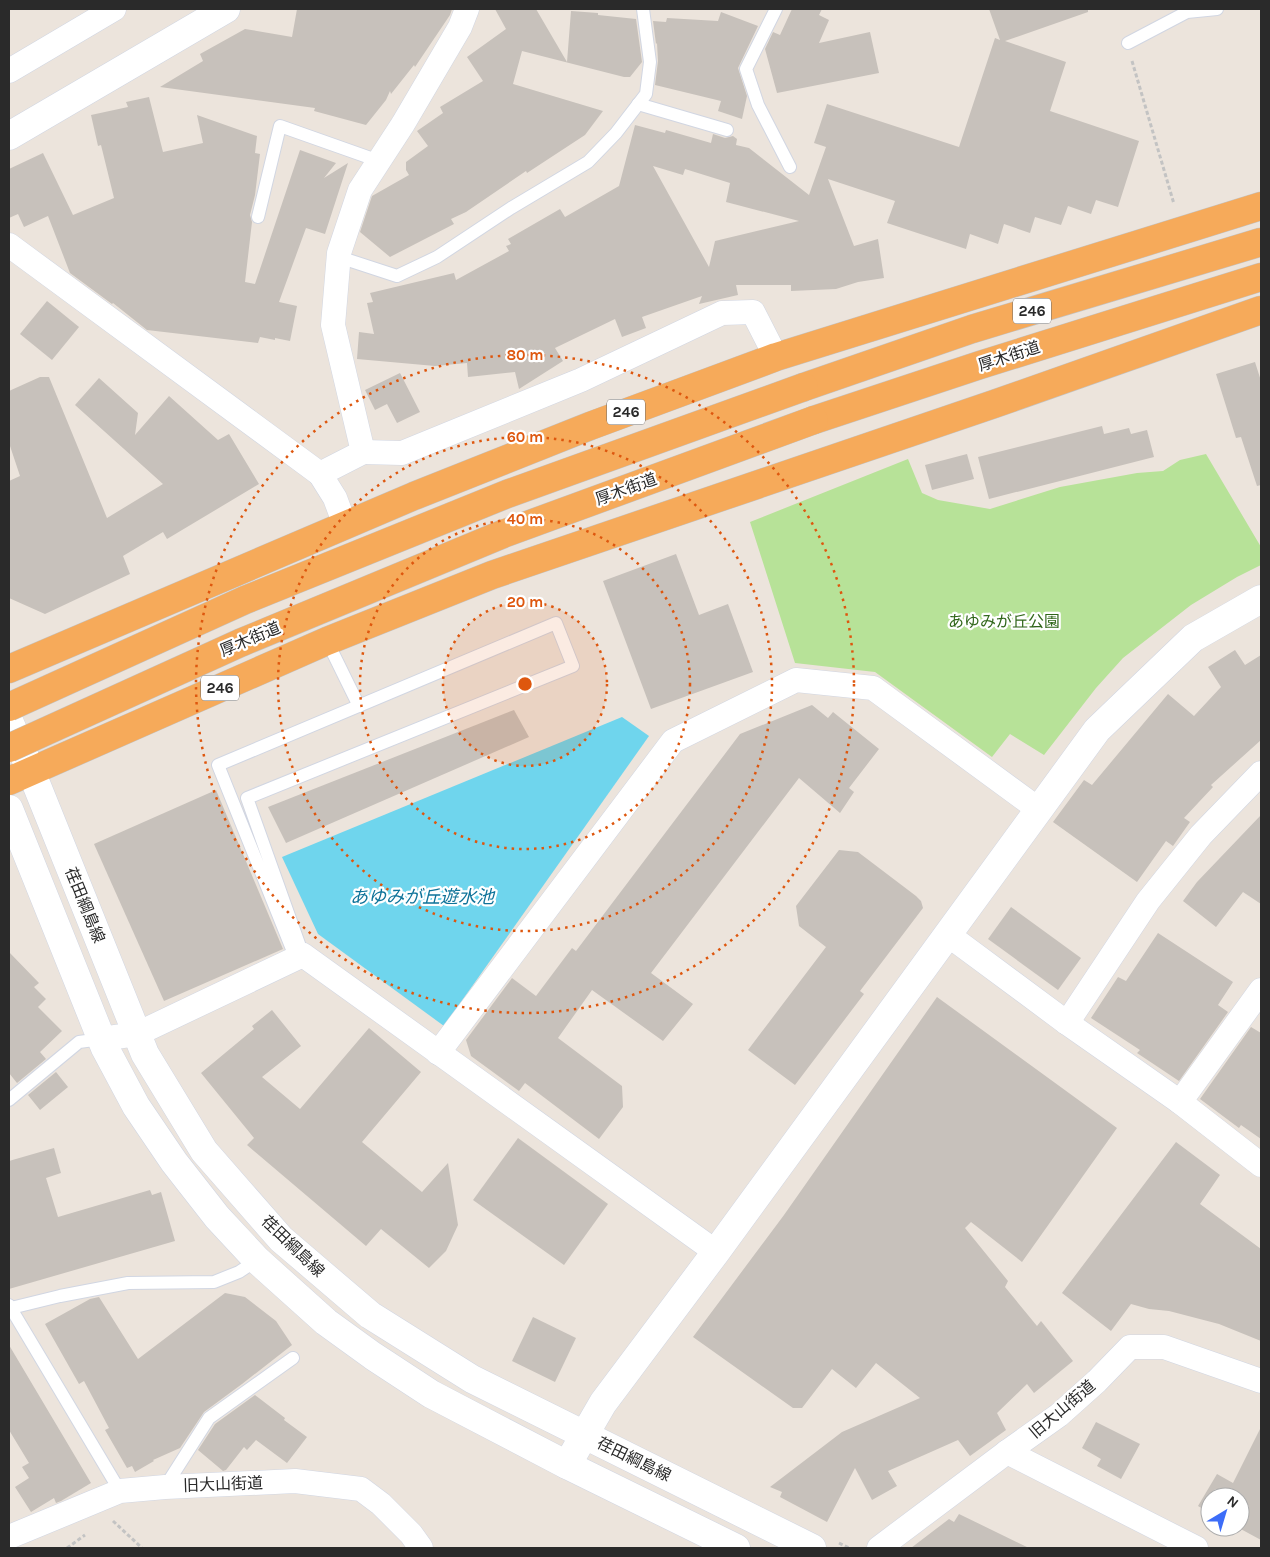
<svg xmlns="http://www.w3.org/2000/svg" width="1270" height="1557" font-family="Karla,'Noto Sans JP',sans-serif">
<style>
.green{fill:#b7e298}
.water{fill:#6fd5ed}
.building{fill:#c7c1bb;fill-rule:evenodd}
.lines{fill:none;stroke-linecap:round;stroke-linejoin:round}
.service-casing{stroke:#d1d6e2;stroke-width:14}
.minor-casing{stroke:#d1d6e2;stroke-width:25}
.tertiary-casing{stroke:#d1d6e2;stroke-width:29}
.secondary-casing{stroke:#d1d6e2;stroke-width:29}
.trunk-casing{stroke:#c3c3c3;stroke-width:29}
.path{stroke:#c3c3c3;stroke-width:3;stroke-dasharray:4 2.5;stroke-linecap:butt}
.service{stroke:#fff;stroke-width:12}
.minor{stroke:#fff;stroke-width:24}
.tertiary{stroke:#fff;stroke-width:28}
.secondary{stroke:#fff;stroke-width:28}
.trunk{stroke:#f6aa5a;stroke-width:28}
.trunk-bridge-casing{stroke:#c3c3c3;stroke-width:29;stroke-linecap:butt}
.trunk-bridge{stroke:#f6aa5a;stroke-width:28}
.ring{fill:none;stroke:#de570e;stroke-width:2.5;stroke-dasharray:2.5 5}
.labels{text-anchor:middle;dominant-baseline:central;stroke-width:4.5;stroke-linejoin:round;paint-order:stroke}
.shield{fill:#fff;stroke:#6a6a6a;stroke-width:1}
.shield-label{font-size:15px;font-weight:bold;fill:#2a2a2a}
.street-label{font-size:16px;fill:#2a2a2a;stroke:#fff}
.park-label{font-size:16px;fill:#30661a;stroke:#fff}
.water-label{font-size:18px;font-style:italic;fill:#0f7399;stroke:#fff}
.centre{fill:#de570e;stroke:#fff;stroke-width:2.5}
.ring-label{font-size:15px;text-anchor:middle;font-weight:bold;fill:#de570e;stroke:#fff;stroke-width:4.5;stroke-linejoin:round;paint-order:stroke}
</style>
<rect width="100%" height="100%" fill="#ece4dc"/>
<!-- green -->
<polygon class="green" points="1206,454 1261,547 1261,565 1237,577 1191,605 1123,658 1096,688 1044,755 1010,734 992,757 875,672 795,663 750,522 908,459 922,493 938,500 990,509 1060,487 1137,473 1163,471 1180,460"/>
<!-- water -->
<polygon class="water" points="622,717 649,736 444,1026 318,934 282,857"/>
<!-- building -->
<g class="building">
<polygon points="297,9 452,9 450,15 415,67 414,65 391,94 390,91 386,100 366,125 314,111 315,108 160,87 203,61 200,54 245,29 292,37"/>
<polygon points="495,9 536,9 567,62 571,11 598,13 598,15 636,19 642,62 630,77 624,77 522,51 513,84 603,111 585,135 527,173 526,171 466,212 451,219 454,224 390,257 360,232 372,196 409,175 406,170 406,162 428,146 417,131 443,113 440,107 483,81 467,57 506,29"/>
<polygon points="792,9 822,9 819,15 829,20 819,43 870,32 879,73 777,93 765,49 773,32 780,35"/>
<path d="M989,9H1088V12L1005,41L1066,62L1050,111L1139,141L1118,207L1096,200L1091,214L1068,206L1061,225L1035,217L1030,233L1004,224L998,244L970,234L966,249L887,223L895,201L828,179L854,246L878,239L884,278L858,282L836,289L791,291V285H736L738,295L699,304L702,296L642,317L646,328L622,337L615,319L555,348L563,361L519,389L515,372L468,377L467,363L435,366L357,359L359,332L374,334L367,303L373,302L370,293L454,273L456,280L509,251L506,246L511,244L508,239L560,209L565,217L619,186L635,125L665,133L666,130L711,143L713,134L725,138L733,136L737,139L736,145L749,148L809,195L826,147L814,143L827,104L959,147L995,38L1000,40ZM653,166L683,175L685,169L730,183L726,202L799,221L715,241L709,267Z"/>
<polygon points="721,12 758,26 738,68 747,96 742,119 718,111 721,101 655,85 658,61 657,43 656,44 653,21 666,22 667,18 718,21"/>
<polygon points="149,97 163,152 203,143 197,115 257,136 255,153 260,154 255,195 250,215 252,222 245,282 255,284 300,150 336,163 324,178 348,163 325,234 306,228 279,302 297,306 290,341 275,338 275,340 260,337 258,343 147,330 113,303 112,304 70,273 48,216 24,227 18,214 9,218 9,169 43,153 73,215 114,198 101,145 98,146 91,115 128,107 126,102"/>
<polygon points="47,301 79,327 52,360 20,334"/>
<polygon points="1255,362 1261,381 1261,485 1257,486 1241,437 1236,438 1216,374"/>
<polygon points="400,373 420,412 397,423 387,404 375,410 365,390"/>
<polygon points="40,377 49,377 107,518 163,484 75,405 99,378 138,413 135,435 169,396 218,440 229,434 259,484 167,539 163,532 123,556 130,574 45,614 9,598 9,481 20,476 9,443 9,391"/>
<polygon points="1102,426 1104,434 1129,428 1131,434 1147,430 1154,457 989,499 978,457"/>
<polygon points="967,454 974,479 932,490 925,465"/>
<polygon points="676,554 699,615 728,604 753,672 651,709 603,581"/>
<polygon points="1235,650 1245,665 1261,655 1261,740 1211,785 1213,787 1184,818 1190,822 1173,846 1166,841 1137,882 1053,822 1084,780 1092,785 1168,694 1194,716 1221,687 1208,667"/>
<polygon points="812,705 828,718 833,712 879,749 849,788 854,792 840,813 799,778 651,973 693,1004 663,1041 592,990 558,1038 622,1086 623,1107 599,1139 525,1083 519,1091 471,1056 466,1040 512,978 536,996 572,948 576,951 740,734"/>
<polygon points="514,710 529,737 286,843 268,807"/>
<polygon points="216,790 283,949 164,1001 94,844"/>
<polygon points="1261,815 1261,904 1243,892 1216,927 1183,901 1197,882"/>
<polygon points="839,850 858,852 916,896 921,901 923,908 860,991 864,994 795,1085 748,1050 826,947 799,926 796,906"/>
<polygon points="1011,907 1081,958 1058,990 988,939"/>
<polygon points="1158,933 1233,982 1218,1005 1228,1012 1179,1081 1137,1053 1140,1050 1091,1018 1118,977 1126,981"/>
<polygon points="9,952 39,983 34,987 46,999 38,1007 62,1031 40,1052 46,1059 17,1083 9,1073"/>
<polygon points="937,997 1117,1128 1022,1262 971,1222 965,1228 1008,1281 1005,1287 1037,1326 1041,1321 1073,1361 1034,1393 1027,1384 997,1413 1006,1430 970,1456 958,1440 888,1471 897,1486 872,1500 855,1468 827,1522 780,1497 782,1492 770,1487 842,1432 920,1398 876,1363 856,1388 832,1369 802,1408 793,1408 693,1337 784,1215"/>
<polygon points="272,1010 301,1046 262,1077 300,1109 369,1028 421,1072 362,1142 422,1192 448,1163 458,1225 446,1251 429,1268 381,1229 366,1246 247,1145 254,1138 201,1073 254,1029 252,1026"/>
<polygon points="1251,1027 1261,1033 1261,1139 1241,1125 1239,1128 1200,1099"/>
<polygon points="56,1072 68,1087 40,1110 28,1095"/>
<polygon points="518,1138 608,1204 564,1265 473,1200"/>
<polygon points="1176,1142 1220,1175 1200,1204 1261,1249 1261,1341 1219,1324 1169,1311 1149,1309 1131,1304 1111,1331 1062,1293"/>
<polygon points="54,1148 61,1173 46,1178 58,1217 150,1190 152,1195 161,1192 175,1241 9,1289 9,1161"/>
<polygon points="225,1293 245,1297 276,1321 292,1345 242,1384 204,1412 180,1448 153,1460 154,1461 135,1472 132,1466 127,1468 105,1430 109,1428 84,1381 79,1384 45,1324 90,1299 99,1297 138,1359"/>
<polygon points="533,1317 576,1338 555,1382 512,1361"/>
<polygon points="9,1345 91,1483 61,1501 56,1503 54,1498 31,1512 15,1487 29,1478 22,1467 29,1463 9,1430"/>
<polygon points="255,1395 285,1418 284,1420 307,1437 287,1463 256,1440 247,1450 244,1447 226,1470 223,1471 198,1450 215,1424"/>
<polygon points="1096,1422 1140,1444 1121,1479 1097,1466 1101,1459 1082,1448"/>
<polygon points="1261,1427 1261,1540 1237,1527 1240,1527 1240,1497 1210,1497 1210,1513 1198,1506 1217,1474 1233,1483"/>
<polygon points="959,1514 1029,1548 911,1548 949,1519 954,1522"/>
</g>
<g class="lines">
<defs>
<g id="service">
<polyline points="776,9 746,69 758,105 790,167"/>
<polyline points="1128,43 1187,12 1217,9"/>
<polyline points="638,104 727,130"/>
<polyline points="258,217 280,126 379,161"/>
<polyline points="339,257 397,276 437,257 511,208 588,162 616,133 646,94 650,62 643,9"/>
<polyline points="327,641 359,706"/>
<polyline points="296,959 218,765 556,623 573,666 247,798 303,955"/>
<polyline points="9,1100 79,1042 101,1039"/>
<polyline points="9,1305 120,1491"/>
<polyline points="11,1308 60,1296 128,1283 214,1282 239,1272 257,1260"/>
<polyline points="165,1487 209,1418 293,1358"/>
</g>
<g id="minor">
<polyline points="9,71 114,9"/>
<polyline points="9,245 320,474"/>
<polyline points="363,452 402,453 581,380 722,313 753,312 776,357"/>
<polyline points="345,525 335,498 320,474 363,452 333,325 339,253 360,190 403,124 460,27 467,9"/>
<polyline points="947,934 1067,1023 1180,1102 1261,1165"/>
<polyline points="1067,1023 1148,901 1201,835 1261,773"/>
<polyline points="101,1039 137,1034 303,955 716,1252"/>
<polyline points="438,1053 673,741 796,680 873,688 1038,809"/>
<polyline points="1180,1102 1261,990"/>
<polyline points="1007,1452 1196,1548"/>
<polyline points="9,1537 120,1491 165,1487 295,1481 361,1489 381,1504 411,1534 421,1548"/>
<polyline points="879,1548 1007,1452 1059,1415 1097,1381 1130,1347 1164,1347 1261,1381"/>
</g>
<g id="tertiary">
<polyline points="9,136 226,9"/>
<polyline points="567,1465 603,1403 716,1252 1097,730 1193,638 1261,599"/>
</g>
<g id="secondary">
<polyline points="9,721 31,771 145,1054 204,1151 281,1239 370,1315 472,1379 812,1548"/>
<polyline points="9,809 105,1048 136,1106 174,1162 217,1217 257,1260 326,1322 373,1356 431,1394 567,1465 736,1548"/>
</g>
<g id="trunk">
<polyline points="804,387 972,329 1261,242"/>
<polyline points="814,420 980,365 1261,277"/>
<polyline points="9,669 414,496 590,426 776,357 1261,206"/>
<polyline points="9,781 327,641 492,575 994,404 1261,310"/>
</g>
</defs>
<!-- service casing -->
<use href="#service" class="service-casing"/>
<!-- minor casing -->
<use href="#minor" class="minor-casing"/>
<!-- tertiary casing -->
<use href="#tertiary" class="tertiary-casing"/>
<!-- secondary casing -->
<use href="#secondary" class="secondary-casing"/>
<!-- trunk casing -->
<use href="#trunk" class="trunk-casing"/>
<!-- path -->
<g class="path">
<polyline points="1132,61 1174,204"/>
<polyline points="113,1521 142,1548"/>
<polyline points="839,1543 849,1548"/>
<polyline points="67,1548 85,1535"/>
</g>
<!-- service -->
<use href="#service" class="service"/>
<!-- minor -->
<use href="#minor" class="minor"/>
<!-- tertiary -->
<use href="#tertiary" class="tertiary"/>
<!-- secondary -->
<use href="#secondary" class="secondary"/>
<!-- trunk -->
<use href="#trunk" class="trunk"/>
<defs>
<g id="trunk-bridge">
<polyline points="9,707 245,600 507,494 804,387"/>
<polyline points="9,748 240,643 503,534 814,420"/>
</g>
</defs>
<!-- trunk-bridge casing -->
<use href="#trunk-bridge" class="trunk-bridge-casing"/>
<!-- trunk-bridge -->
<use href="#trunk-bridge" class="trunk-bridge"/>
</g>
<!-- distance rings -->
<circle cx="525" cy="684" r="82" fill="#de570e" fill-opacity=".12"/>
<g class="ring">
<circle cx="525" cy="684" r="82"/>
<circle cx="525" cy="684" r="165"/>
<circle cx="525" cy="684" r="247"/>
<circle cx="525" cy="684" r="329"/>
</g>
<g class="labels">
<!-- shield labels -->
<g class="shield">
<rect x="1013" y="298.5" width="38" height="25" rx="4"/>
<rect x="607" y="399.5" width="38" height="25" rx="4"/>
<rect x="201" y="675.5" width="38" height="25" rx="4"/>
</g>
<g class="shield-label">
<text x="1032" y="311">246</text>
<text x="626" y="412">246</text>
<text x="220" y="688">246</text>
</g>
<!-- street labels -->
<g class="street-label">
<text transform="translate(1009 356) rotate(-18)">厚木街道</text>
<text transform="translate(626 489) rotate(-20)">厚木街道</text>
<text transform="translate(250 639) rotate(-23)">厚木街道</text>
<text transform="translate(85 905) rotate(68)">荏田綱島線</text>
<text transform="translate(293 1246) rotate(44)">荏田綱島線</text>
<text transform="translate(1062 1409) rotate(-40)">旧大山街道</text>
<text transform="translate(634 1459) rotate(26)">荏田綱島線</text>
<text transform="translate(223 1484) rotate(-2)">旧大山街道</text>
</g>
<!-- park labels -->
<g class="park-label">
<text x="1004" y="621">あゆみが丘公園</text>
</g>
<!-- water labels -->
<g class="water-label">
<text x="422" y="897">あゆみが丘遊水池</text>
</g>
</g>
<circle cx="525" cy="684" r="8" class="centre"/>
<g class="ring-label">
<text x="525" y="360">80 m</text>
<text x="525" y="442">60 m</text>
<text x="525" y="524">40 m</text>
<text x="525" y="607">20 m</text>
</g>
<!-- border -->
<rect width="1270" height="1557" fill="none" stroke="#2a2a2a" stroke-width="20"/>
<!-- north arrow -->
<g transform="translate(1225 1512) rotate(38)"><circle r="24" fill="#ffffff" stroke="#aaaaaa"/>
<path d="M0-4L9 19L0 12L-9 19Z" fill="#3d6df8"/>
<text y="-8" font-size="14" font-weight="bold" text-anchor="middle" fill="#2a2a2a">N</text>
</g>
</svg>
